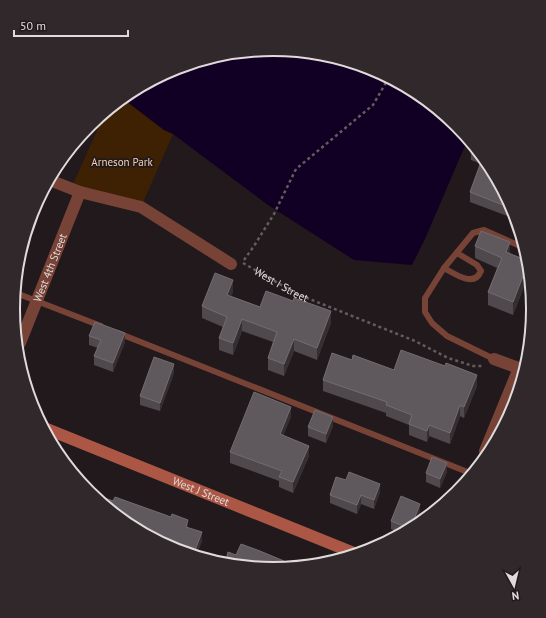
<svg xmlns="http://www.w3.org/2000/svg" width="546" height="618" font-family="'PT Sans',sans-serif">
<style>
.green{fill:#3e2102}
.water{fill:#110023}
.lines{fill:none;stroke-linecap:round;stroke-linejoin:round}
.path{stroke:#635c5e;stroke-width:2.5;stroke-dasharray:3 3;stroke-linecap:butt}
.lane{stroke:#784337;stroke-width:6}
.street{stroke:#784337;stroke-width:12}
.secondary{stroke:#ac5745;stroke-width:12}
.wall{fill:#4f484d}
.shaded-wall{fill:#362f32}
.building{fill:#5f585c;stroke:#736c70}
.labels{text-anchor:middle;dominant-baseline:central;stroke-width:3.5;stroke-linejoin:round;paint-order:stroke}
.park-label{font-size:11px;fill:#f3d0b2;stroke:#21191b}
.street-label{font-size:11px;fill:#e0dadb;stroke:#21191b}
.rim{fill:none;stroke:#e0dadb;stroke-width:2}
</style>
<rect width="100%" height="100%" fill="#21191b"/>
<!-- green -->
<polygon class="green" points="126,101 164,130 173,134 141,207 71,189 104,115"/>
<!-- water -->
<polygon class="water" points="273,49 373,69 457,125 467,141 425,239 412,265 354,260 268,205 173,134 164,130 126,101 174,69"/>
<g class="lines">
<!-- path -->
<g class="path">
<polyline points="244,260 254,246 274,214 296,169 373,105 388,79"/>
<path id="s1" d="M243,263L297,294L415,341L448,358L473,366H483"/>
</g>
<!-- lane -->
<g class="lane">
<path d="M444,268C455,274 474,288 481,271L477,265L457,253"/>
<polyline points="16,293 101,326"/>
<polyline points="118,333 470,473"/>
<polyline points="494,359 447,336 432,323 425,312 425,298 444,268 473,233 484,230 520,246"/>
</g>
<!-- street -->
<g class="street">
<polyline points="52,181 80,192 141,207 231,264"/>
<path id="s2" d="M20,343L80,192"/>
<polyline points="494,359 521,369"/>
<polyline points="485,451 519,368"/>
</g>
<!-- secondary -->
<path class="secondary" id="s3" d="M47,429L354,553"/>
</g>
<!-- wall -->
<g class="wall">
<polygon points="472,147 513,210 515,219 470,202 470,192 481,164 471,160 471,150"/>
<polygon points="475,246 510,254 523,259 527,279 513,315 488,305 488,292 497,268 475,258"/>
<polygon points="233,292 231,296 260,307 331,323 317,360 294,351 284,376 268,370 268,358 273,342 242,331 233,355 219,350 219,338 223,327 202,318 202,306"/>
<polygon points="89,336 125,342 113,372 94,365 94,356 98,348 89,345"/>
<polygon points="352,360 394,370 477,386 464,418 460,416 450,444 429,436 427,442 409,435 409,425 386,416 386,413 323,391 323,380"/>
<polygon points="174,373 160,411 140,405 140,396"/>
<polygon points="291,417 283,435 309,456 293,493 279,487 279,481 230,463 230,452"/>
<polygon points="333,426 326,443 308,436 308,427"/>
<polygon points="447,472 440,488 426,482 426,473"/>
<polygon points="380,492 374,509 361,504 357,514 330,503 330,495"/>
<polygon points="420,513 418,519 398,532 391,529 391,521"/>
</g>
<!-- shaded-wall -->
<g class="shaded-wall">
<polygon points="33,211 33,220 28,234 32,216"/>
<polygon points="510,242 510,255 506,252"/>
<polygon points="525,271 527,279 513,315 513,302"/>
<polygon points="233,280 233,292 227,307 227,295"/>
<polygon points="331,311 331,323 317,360 317,348"/>
<polygon points="242,319 242,331 233,355 233,343"/>
<polygon points="125,333 125,342 113,372 113,363"/>
<polygon points="294,339 294,351 284,376 284,364"/>
<polygon points="174,364 174,373 160,411 160,403"/>
<polygon points="477,375 477,386 464,418 464,407"/>
<polygon points="460,405 460,416 450,444 450,433"/>
<polygon points="291,407 291,417 280,444 280,434"/>
<polygon points="333,417 333,426 326,443 326,434"/>
<polygon points="429,425 429,436 427,442 427,431"/>
<polygon points="309,446 309,456 293,493 293,482"/>
<polygon points="447,463 447,472 440,488 440,479"/>
<polygon points="380,484 380,492 374,509 374,500"/>
<polygon points="361,495 361,504 357,514 357,505"/>
<polygon points="420,504 420,513 418,519 413,522"/>
<polygon points="188,520 188,530 186,527"/>
<polygon points="202,532 202,542 197,554 194,553"/>
</g>
<!-- building -->
<g class="building">
<polygon points="472,147 475,152 471,150"/>
<polygon points="481,162 513,209 470,192"/>
<polygon points="481,231 510,242 506,252 523,259 525,271 513,302 488,292 502,258 475,246"/>
<polygon points="215,273 233,280 227,295 260,307 266,291 293,301 294,298 331,311 317,348 294,339 284,364 268,358 277,332 242,319 233,343 219,338 227,317 202,306"/>
<polygon points="95,322 125,333 113,363 94,356 101,340 89,336"/>
<polygon points="401,350 445,366 446,363 477,375 464,407 460,405 450,433 429,425 427,431 409,424 412,415 386,405 387,402 323,380 332,353 352,360 353,355 394,370"/>
<polygon points="154,357 174,364 160,403 140,396"/>
<polygon points="254,392 291,407 280,434 309,446 293,482 279,477 282,471 230,452"/>
<polygon points="315,410 333,417 326,434 308,427"/>
<polygon points="432,457 447,463 440,479 426,473"/>
<polygon points="349,472 380,484 374,500 361,495 357,505 330,495 336,477 346,480"/>
<polygon points="89,492 113,501 115,497 171,517 172,514 188,520 186,527 202,532 194,553 173,549"/>
<polygon points="401,496 420,504 413,522 406,527 391,521"/>
<polygon points="241,544 260,551 284,561 283,562 291,565 273,569 226,560 228,552 236,555"/>
</g>
<g class="labels">
<!-- park labels -->
<g class="park-label">
<text x="122" y="162">Arneson Park</text>
</g>
<!-- street labels -->
<g class="street-label">
<text stroke="none"><textPath href="#s2" startOffset="81">West 4th Street</textPath></text>
<text stroke="none"><textPath href="#s1" startOffset="44">West I Street</textPath></text>
<text stroke="none"><textPath href="#s3" startOffset="166">West J Street</textPath></text>
</g>
</g>
<!-- crop -->
<path d="M0 0H546V618H0ZM20 309a253 253 0 1 1 506 0a253 253 0 1 1-506 0Z" fill="#30282a" fill-rule="evenodd"/>
<path class="rim" d="M20 309a253 253 0 1 1 506 0a253 253 0 1 1-506 0Z"/>
<!-- north arrow -->
<g transform="translate(514 586) rotate(172)" stroke="#21191b" stroke-width="3" paint-order="stroke">
<path d="M0-3L7 15L0 10L-7 15Z" fill="#e0dadb"/>
<text y="-6" font-size="11" font-weight="bold" text-anchor="middle" fill="#e0dadb">N</text>
</g>
<!-- scale -->
<path d="M14 30v6h114v-6" fill="none" stroke="#e0dadb" stroke-width="2"/>
<text x="20" y="30" font-size="12" fill="#e0dadb" stroke="#21191b" stroke-width="3" paint-order="stroke">50 m</text>
</svg>
